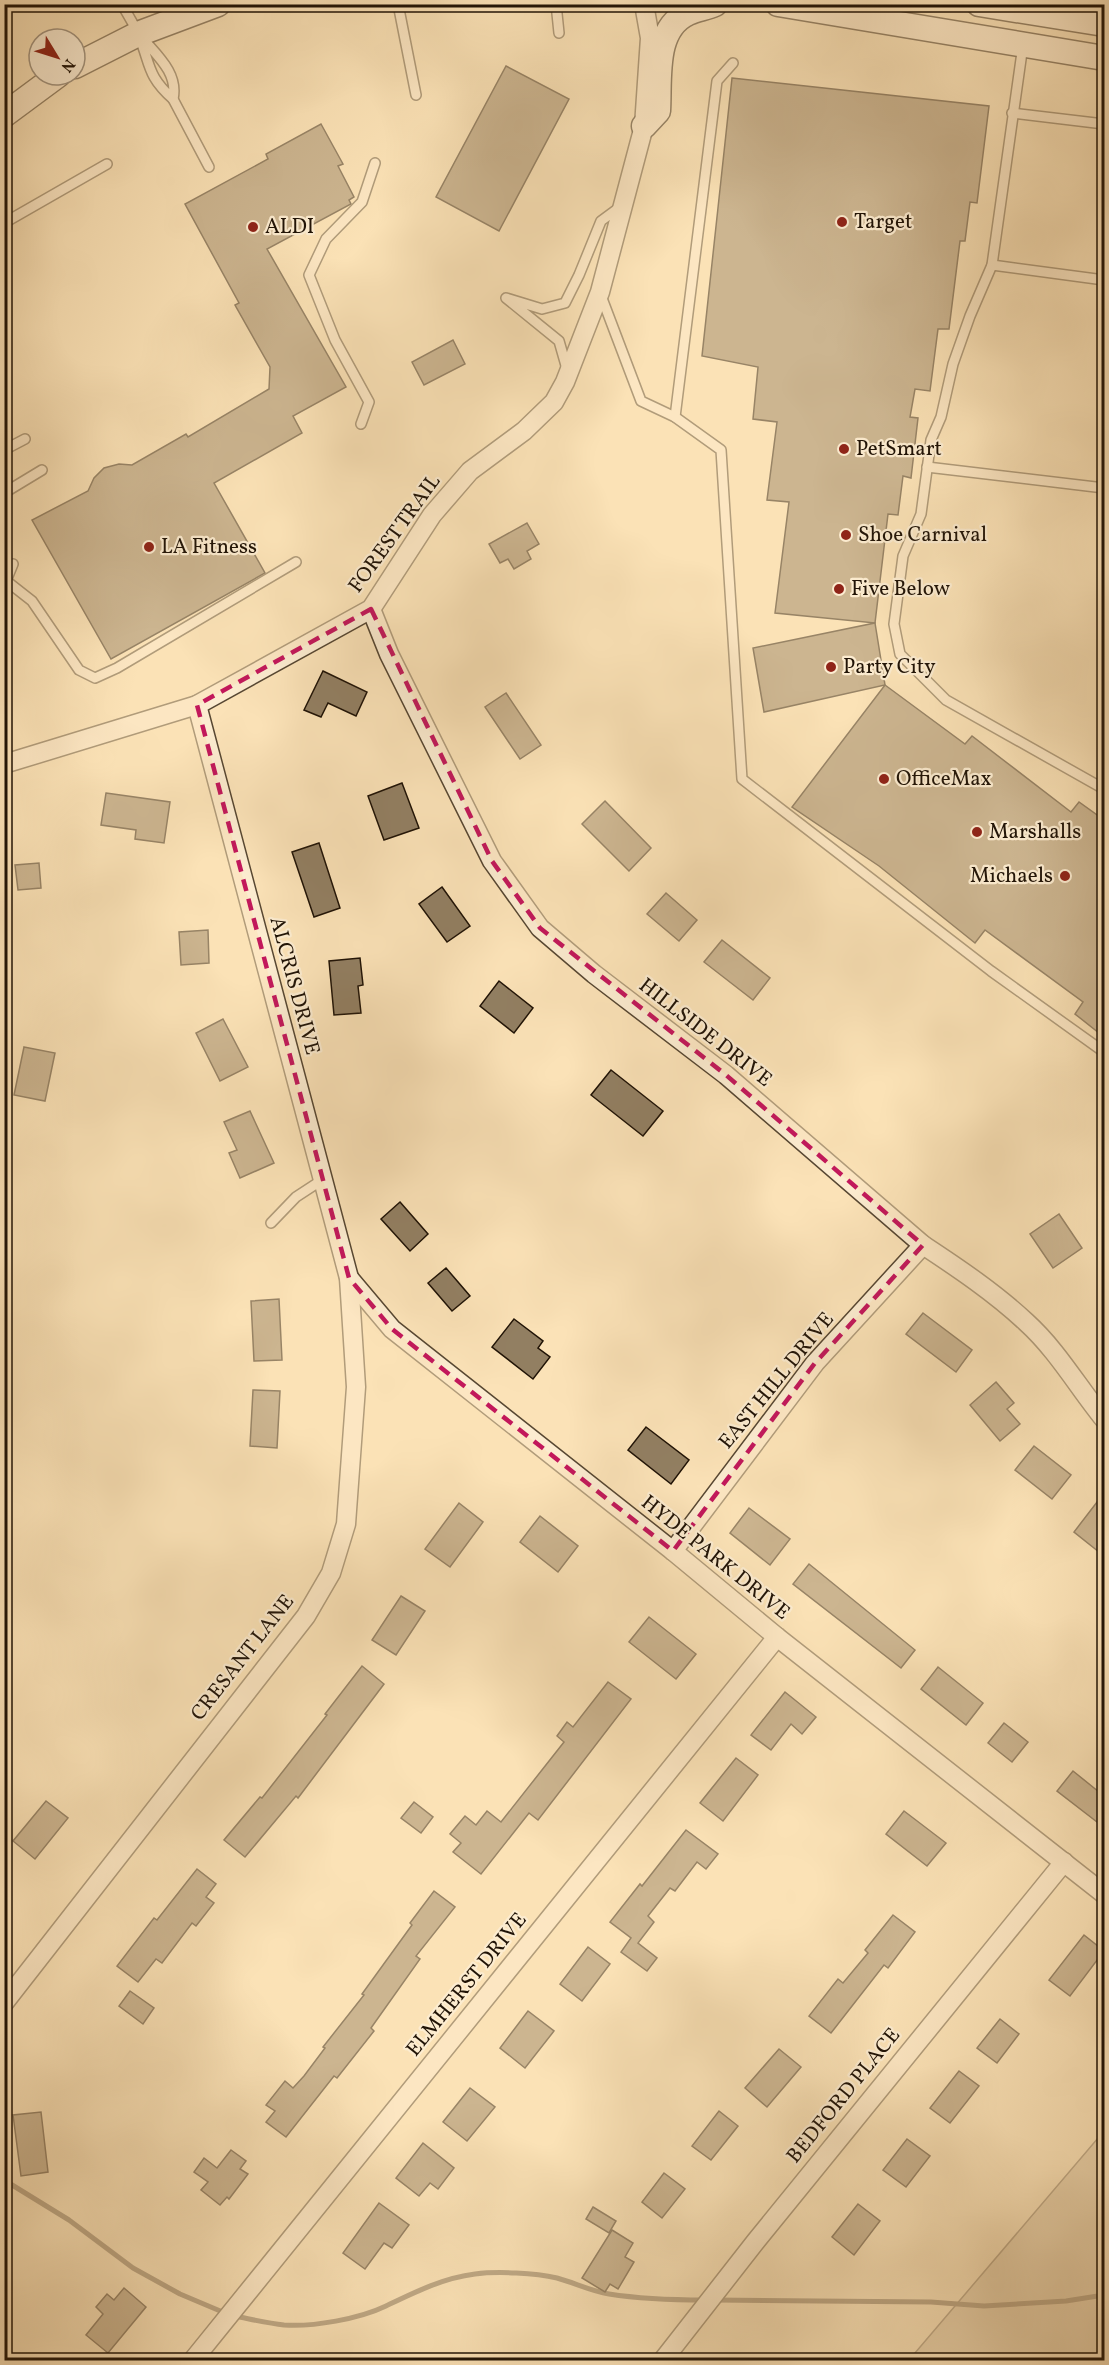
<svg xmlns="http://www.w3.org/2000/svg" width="1109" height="2365" font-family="Vollkorn,serif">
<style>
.green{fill:#d6bf99;stroke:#7b6950;stroke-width:1.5}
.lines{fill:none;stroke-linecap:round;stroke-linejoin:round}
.stream{stroke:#77654c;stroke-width:5}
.building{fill:#927f62;stroke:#201306;stroke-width:1.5}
.service-casing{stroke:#574732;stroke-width:12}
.minor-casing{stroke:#574732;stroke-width:21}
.secondary-casing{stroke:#201306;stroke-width:27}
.service{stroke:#fcecd0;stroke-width:9}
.minor{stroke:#fcecd0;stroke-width:18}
.secondary{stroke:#fcecd0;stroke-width:24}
.marked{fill:none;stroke:#c2185b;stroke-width:4.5;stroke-dasharray:12 8;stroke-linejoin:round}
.poi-dot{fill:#8f2418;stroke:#fcecd0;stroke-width:2}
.labels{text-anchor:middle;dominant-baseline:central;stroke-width:4.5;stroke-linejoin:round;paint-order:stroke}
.poi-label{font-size:21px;fill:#201306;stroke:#fcecd0;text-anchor:start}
.street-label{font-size:21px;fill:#201306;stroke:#fcecd0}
</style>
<rect width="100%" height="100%" fill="#fbe2b7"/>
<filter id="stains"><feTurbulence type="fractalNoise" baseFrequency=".00333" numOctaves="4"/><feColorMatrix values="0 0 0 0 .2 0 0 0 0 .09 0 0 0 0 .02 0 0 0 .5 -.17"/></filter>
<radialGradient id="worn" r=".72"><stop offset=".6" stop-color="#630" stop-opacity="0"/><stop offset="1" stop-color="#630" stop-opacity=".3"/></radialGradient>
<!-- green -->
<polygon class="green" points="1104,2131 1104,2360 909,2360"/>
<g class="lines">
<!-- stream -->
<g class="stream">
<polyline points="4,2180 69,2220 133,2268 180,2294 225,2313"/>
<polyline points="714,2300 931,2302 984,2306 1066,2301 1104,2295"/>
<path d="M234,2316C250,2319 267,2323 284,2325C313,2327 359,2319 386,2306C415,2292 443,2278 475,2274C498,2271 535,2273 557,2278C575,2283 591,2291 609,2294C641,2299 673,2300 705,2300"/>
</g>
</g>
<!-- building -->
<g class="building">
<polygon points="506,66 569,99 499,231 436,197"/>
<polygon points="732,78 989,106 977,203 970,202 965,241 960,241 949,329 938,329 930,391 915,389 910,417 918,418 911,478 903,476 898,515 888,514 875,623 775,613 789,502 767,500 777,422 753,419 758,367 702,356"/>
<polygon points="321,124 343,164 338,166 354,197 349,200 351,204 267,249 346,387 293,416 302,433 214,483 265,573 111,659 32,520 88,491 94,478 104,468 119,464 132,465 186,434 188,437 269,389 270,367 235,305 239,303 185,204 268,159 266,154"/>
<polygon points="453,340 465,364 424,385 412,362"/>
<polygon points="527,523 539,544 527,551 531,559 514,569 508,559 500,563 489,544"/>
<polygon points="875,623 885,685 764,712 753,648"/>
<polygon points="323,671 367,692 356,716 328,703 321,717 304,710"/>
<polygon points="885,685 965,744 972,736 1071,812 1079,802 1104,820 1104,1037 1075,1014 1083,1002 985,930 975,943 879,866 792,807"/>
<polygon points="506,693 541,745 520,759 485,707"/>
<polygon points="402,783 419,828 384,840 368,796"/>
<polygon points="106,793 170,802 164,843 135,839 136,830 101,825"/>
<polygon points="605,801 651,848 629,871 582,824"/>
<polygon points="319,843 340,908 314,917 292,852"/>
<polygon points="39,863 41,888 18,890 15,865"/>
<polygon points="442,887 470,926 447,942 419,904"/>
<polygon points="666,893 697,920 679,941 647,914"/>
<polygon points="208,930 209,963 181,965 179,932"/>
<polygon points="722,940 770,978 753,1000 704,962"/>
<polygon points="360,958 363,985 358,986 361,1013 334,1015 329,961"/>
<polygon points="499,981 533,1008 514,1033 480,1006"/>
<polygon points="223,1019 248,1067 220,1081 196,1033"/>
<polygon points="24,1047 55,1053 45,1101 14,1095"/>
<polygon points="611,1070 663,1111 643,1136 591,1095"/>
<polygon points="250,1111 274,1163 240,1178 229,1153 237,1150 224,1122"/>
<polygon points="400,1202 428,1234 410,1251 381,1219"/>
<polygon points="1059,1214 1082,1248 1053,1268 1030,1234"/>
<polygon points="446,1268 470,1296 452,1311 428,1283"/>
<polygon points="279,1299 282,1360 254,1361 251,1301"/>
<polygon points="923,1313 972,1350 956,1372 906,1334"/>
<polygon points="514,1319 543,1341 538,1348 550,1357 533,1379 492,1347"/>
<polygon points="996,1382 1014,1403 1007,1409 1020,1424 1000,1441 970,1405"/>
<polygon points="253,1390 280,1391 277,1448 250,1446"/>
<polygon points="646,1427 689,1460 671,1484 628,1450"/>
<polygon points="1034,1446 1071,1475 1052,1499 1015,1470"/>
<polygon points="1104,1493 1104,1556 1074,1532"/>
<polygon points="459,1503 483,1522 450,1567 425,1549"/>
<polygon points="749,1508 790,1539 770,1565 730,1533"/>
<polygon points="540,1516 578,1546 558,1572 520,1542"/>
<polygon points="809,1564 915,1650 901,1668 793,1584"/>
<polygon points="401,1596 425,1611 396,1655 372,1640"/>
<polygon points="649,1617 696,1654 676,1679 629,1642"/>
<polygon points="362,1666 384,1684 298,1798 296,1796 245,1857 224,1840 260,1797 262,1798 327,1715 325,1714"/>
<polygon points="938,1667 983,1703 966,1725 921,1689"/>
<polygon points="608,1682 631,1699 538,1820 529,1813 481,1874 453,1852 461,1843 450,1834 465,1816 476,1825 487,1811 501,1822 564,1742 557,1736 567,1722 573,1727"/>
<polygon points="785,1692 816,1717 802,1734 791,1724 771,1750 751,1735"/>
<polygon points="1004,1723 1028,1742 1012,1762 988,1743"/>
<polygon points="736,1758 758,1775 723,1821 700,1803"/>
<polygon points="1073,1771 1104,1796 1104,1812 1097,1822 1057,1791"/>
<polygon points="46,1801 68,1818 35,1859 13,1841"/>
<polygon points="414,1802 433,1817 421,1833 401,1818"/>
<polygon points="904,1811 946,1843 927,1866 886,1834"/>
<polygon points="686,1830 718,1854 706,1869 697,1862 675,1891 670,1888 648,1916 654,1922 638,1943 657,1958 647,1971 621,1952 631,1938 610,1922 640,1884 642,1886"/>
<polygon points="197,1869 216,1884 206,1897 214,1903 196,1926 192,1923 162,1963 156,1959 138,1982 117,1966 154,1918 157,1920"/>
<polygon points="434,1891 455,1907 416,1956 420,1959 371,2028 374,2031 337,2078 334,2076 286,2137 266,2122 275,2111 266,2105 285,2081 293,2088 304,2076 325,2048 323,2047 364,1995 362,1994 412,1925 410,1923"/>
<polygon points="893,1915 915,1932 888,1968 884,1965 831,2033 809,2016 838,1979 843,1983 868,1953 865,1950"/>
<polygon points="1084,1935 1104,1951 1070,1996 1049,1980"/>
<polygon points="588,1947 610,1964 582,2001 560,1984"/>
<polygon points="130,1991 154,2008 143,2024 119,2006"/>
<polygon points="528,2011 554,2031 525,2068 500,2048"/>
<polygon points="1000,2019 1019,2034 997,2063 977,2048"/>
<polygon points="779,2049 801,2067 767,2107 745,2088"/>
<polygon points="959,2071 979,2086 950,2123 930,2108"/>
<polygon points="470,2088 495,2107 467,2141 443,2122"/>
<polygon points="719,2111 738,2126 711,2160 692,2146"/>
<polygon points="41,2112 48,2172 21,2176 13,2115"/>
<polygon points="907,2139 930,2156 906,2187 883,2170"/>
<polygon points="423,2143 454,2168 438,2189 430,2183 419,2196 396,2178"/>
<polygon points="231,2150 246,2161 240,2169 248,2174 229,2199 227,2197 220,2205 201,2190 208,2182 194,2172 204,2158 217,2168"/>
<polygon points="664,2173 685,2189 662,2218 642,2202"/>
<polygon points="379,2203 409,2225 392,2248 384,2243 365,2269 343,2253"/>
<polygon points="858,2204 880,2221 854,2255 832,2237"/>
<polygon points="593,2207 616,2221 609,2233 586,2219"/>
<polygon points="612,2230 633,2243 625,2257 634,2262 618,2289 610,2284 605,2292 582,2278"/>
<polygon points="124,2288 146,2307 108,2353 86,2335 103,2314 96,2307 107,2294 114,2300"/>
</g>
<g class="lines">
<defs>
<g id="service">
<path d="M122,4C127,14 134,24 138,34C151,64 146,75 173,99C179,72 155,54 139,34"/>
<polyline points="398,4 416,95"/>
<polyline points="556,4 559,33"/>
<polyline points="1023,45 992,265 970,316 953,364 941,417 931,440 921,514 903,556 894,624 900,654 946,700 1104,789"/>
<polyline points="173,99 209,167"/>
<polyline points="1012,113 1104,124"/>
<polyline points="4,223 107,164"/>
<polyline points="992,265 1104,280"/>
<polyline points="600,293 641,401 675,417 721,450 742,779 991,971 1104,1052"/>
<polyline points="567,369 559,341 506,298 542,309 565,303 579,275 601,221 620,207"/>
<polyline points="675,417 717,81 733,63"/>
<polyline points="361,424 369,402 335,340 309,275 326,239 362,202 375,163"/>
<polyline points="4,450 25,439"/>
<polyline points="927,467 1104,488"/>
<polyline points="4,493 42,470"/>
<polyline points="4,579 32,601 79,670 95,678 117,668 296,562"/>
<polyline points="6,581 13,564"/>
<polyline points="271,1223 296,1197 322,1180"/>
</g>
<g id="minor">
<path d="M371,609L389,654L492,861L540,928L594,974L726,1075L923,1245C958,1268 995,1293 1026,1322C1057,1350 1078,1387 1104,1419"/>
<polyline points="4,764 197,705 371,609 432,515 470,471 524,431 554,402 565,382 600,292 644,126 650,38 644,4"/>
<polyline points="349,1278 392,1329 673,1551 777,1637 1104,1894"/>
<polyline points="673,1551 815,1363 923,1245"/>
<polyline points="4,2003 306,1616 331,1573 346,1524 356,1387 349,1278 197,705"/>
<polyline points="193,2360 777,1637"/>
<polyline points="663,2360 756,2241 1064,1862"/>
</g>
<g id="secondary">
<polyline points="778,4 1104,58"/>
<polyline points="979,4 1104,24"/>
<polyline points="75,66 138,34 218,4"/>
<polyline points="4,115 58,75"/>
<path d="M644,126L658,111C660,79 653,29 688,13C696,9 706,8 715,4"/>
</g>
</defs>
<!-- service casing -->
<use href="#service" class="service-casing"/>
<!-- minor casing -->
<use href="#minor" class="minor-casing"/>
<!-- secondary casing -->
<use href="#secondary" class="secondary-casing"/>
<!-- service -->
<use href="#service" class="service"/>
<!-- minor -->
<use href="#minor" class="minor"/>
<!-- secondary -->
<use href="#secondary" class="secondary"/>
</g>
<!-- marked area -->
<path d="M0 0H1109V2365H0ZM371,609L492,861L540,928L726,1075L923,1245L815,1363L673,1551L392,1329L349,1278L197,705Z" fill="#fbe2b7" fill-opacity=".55" fill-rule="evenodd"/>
<path class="marked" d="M371,609L492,861L540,928L726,1075L923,1245L815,1363L673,1551L392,1329L349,1278L197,705Z"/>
<!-- markers -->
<g class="poi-dot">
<circle cx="842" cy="222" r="6"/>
<circle cx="253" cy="227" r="6"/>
<circle cx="844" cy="449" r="6"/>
<circle cx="846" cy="535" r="6"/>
<circle cx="149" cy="547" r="6"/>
<circle cx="839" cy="589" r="6"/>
<circle cx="831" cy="667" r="6"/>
<circle cx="884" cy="779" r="6"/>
<circle cx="977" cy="832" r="6"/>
<circle cx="1065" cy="876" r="6"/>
</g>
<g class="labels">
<!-- poi labels -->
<g class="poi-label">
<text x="854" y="222">Target</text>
<text x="265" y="227">ALDI</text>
<text x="856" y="449">PetSmart</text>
<text x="858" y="535">Shoe Carnival</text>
<text x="161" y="547">LA Fitness</text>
<text x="851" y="589">Five Below</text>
<text x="843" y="667">Party City</text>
<text x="896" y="779">OfficeMax</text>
<text x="989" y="832">Marshalls</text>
<text x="1053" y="876" text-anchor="end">Michaels</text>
</g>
<!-- street labels -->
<g class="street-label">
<text transform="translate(395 534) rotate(-54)">FOREST TRAIL</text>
<text transform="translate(294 986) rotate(75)">ALCRIS DRIVE</text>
<text transform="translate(705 1033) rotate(38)">HILLSIDE DRIVE</text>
<text transform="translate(777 1381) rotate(-51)">EAST HILL DRIVE</text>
<text transform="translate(715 1558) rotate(39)">HYDE PARK DRIVE</text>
<text transform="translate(243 1658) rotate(-52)">CRESANT LANE</text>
<text transform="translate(467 1985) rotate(-51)">ELMHERST DRIVE</text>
<text transform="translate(844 2096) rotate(-51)">BEDFORD PLACE</text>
</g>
</g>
<!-- margin -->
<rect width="1109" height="2365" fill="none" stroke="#fbe2b7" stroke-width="24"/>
<rect x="6" y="6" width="1097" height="2353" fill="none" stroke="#201306" stroke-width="3"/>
<rect x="12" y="12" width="1085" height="2341" fill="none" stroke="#201306" stroke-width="1.5"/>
<!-- north arrow -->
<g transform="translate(57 57) rotate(128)"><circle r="28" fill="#fcecd0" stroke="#a4957f" stroke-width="1.5"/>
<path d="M0-4.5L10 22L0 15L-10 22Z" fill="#8f2418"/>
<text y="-9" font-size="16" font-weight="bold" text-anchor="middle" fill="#201306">N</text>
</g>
<rect width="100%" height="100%" filter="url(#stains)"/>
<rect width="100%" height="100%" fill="url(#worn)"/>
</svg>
